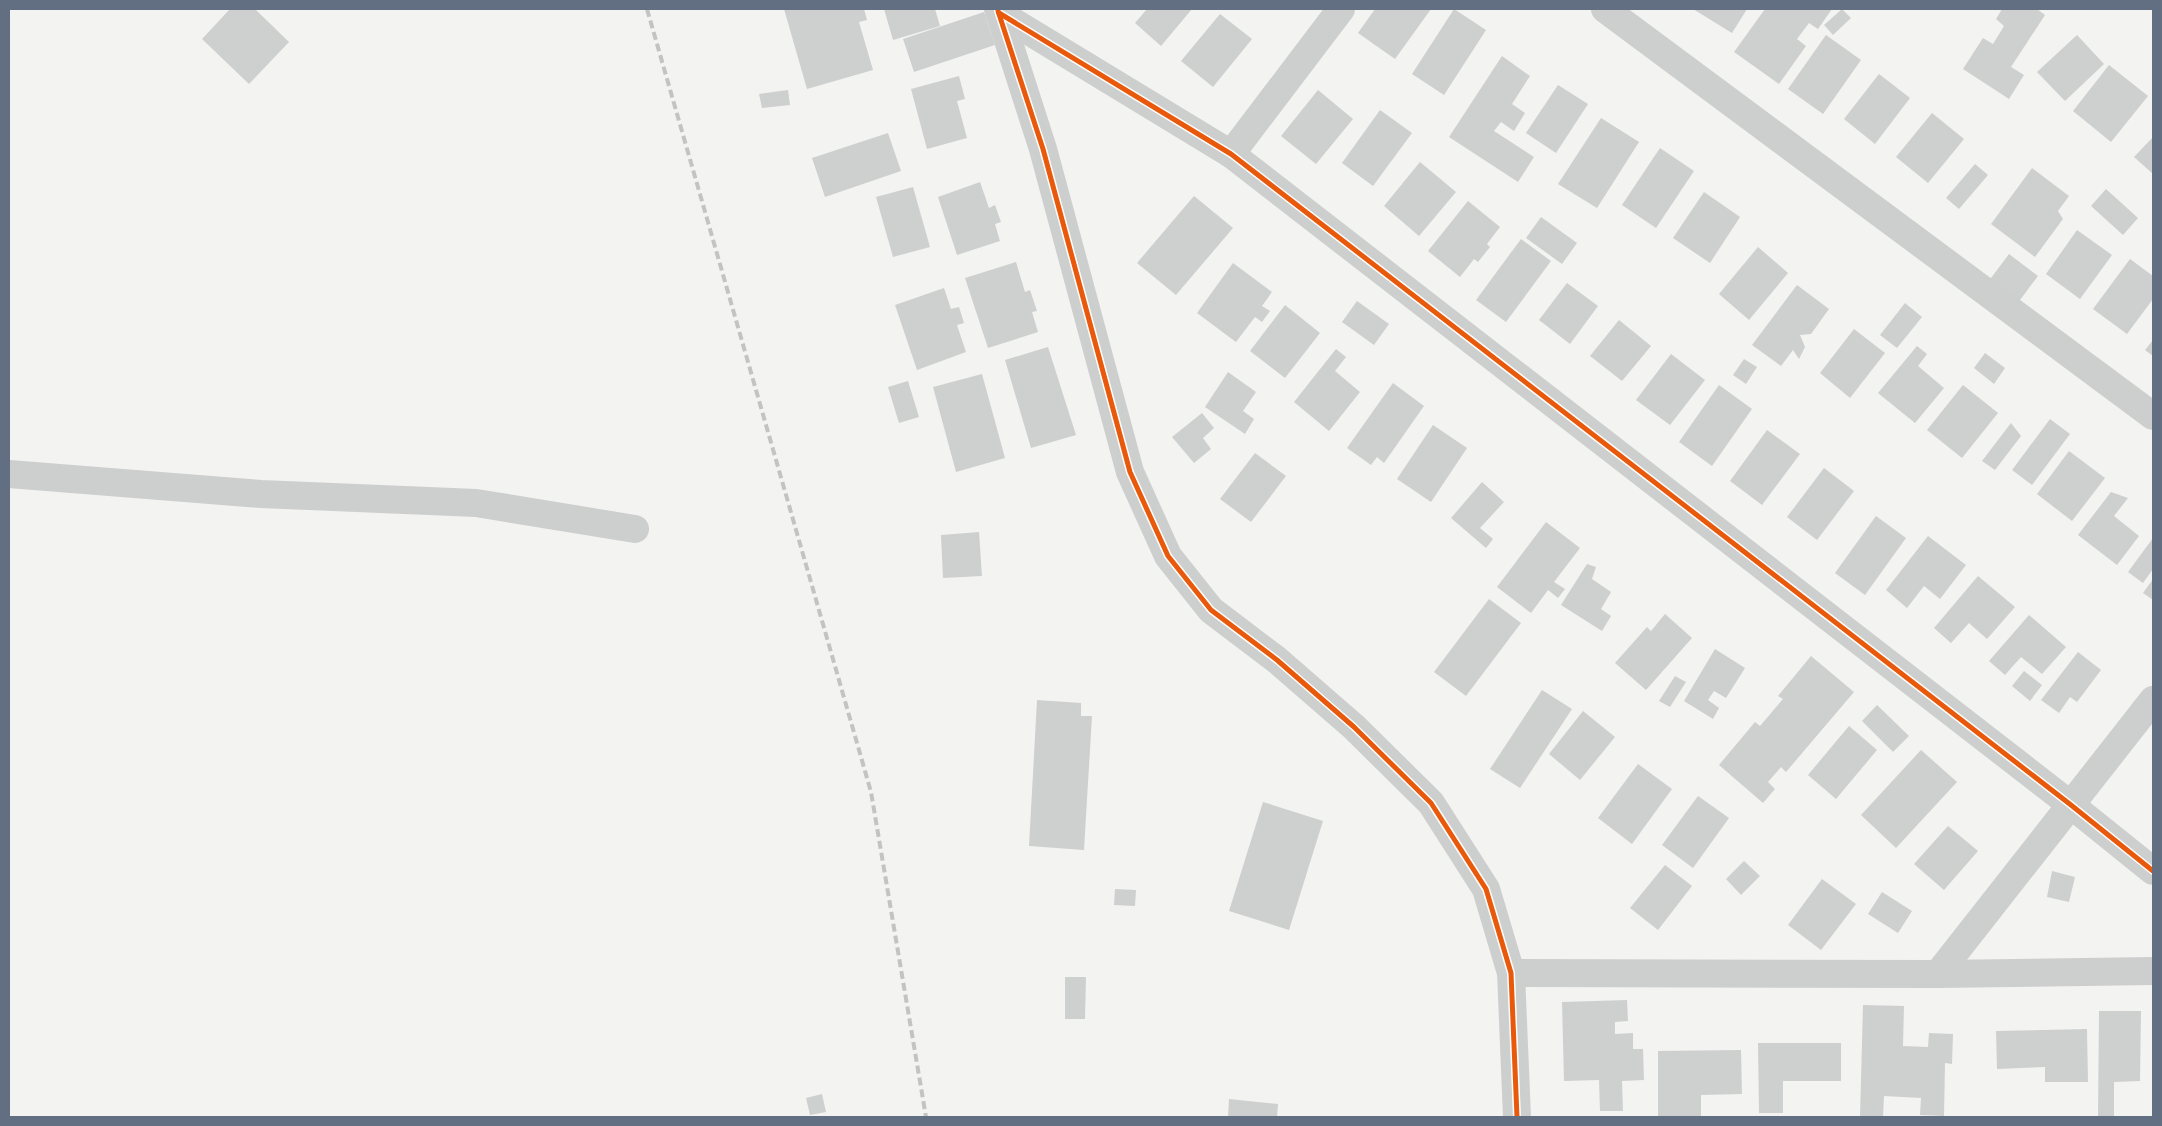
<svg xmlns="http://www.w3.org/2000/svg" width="2162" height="1126" font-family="'Space Grotesk',sans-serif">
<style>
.building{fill:#cecfcf}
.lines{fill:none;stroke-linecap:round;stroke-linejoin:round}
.street{stroke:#cdcece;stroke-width:28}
.rail{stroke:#c2c3c3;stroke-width:4;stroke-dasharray:8 4;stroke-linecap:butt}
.cycleway-casing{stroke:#fff;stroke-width:8}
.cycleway{stroke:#e8590c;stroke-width:5}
</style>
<rect width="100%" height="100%" fill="#f3f3f1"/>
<!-- building -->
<g class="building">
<polygon points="230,9 255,9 289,42 249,84 202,39"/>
<polygon points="784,9 864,9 867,20 859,22 873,70 807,89"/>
<polygon points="884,9 935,9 940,26 893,40"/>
<polygon points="1147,9 1192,9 1161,46 1135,23"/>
<polygon points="1375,9 1431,9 1395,59 1358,33"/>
<polygon points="1454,9 1486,30 1444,95 1412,74"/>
<polygon points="1693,9 1747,9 1732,33"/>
<polygon points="1765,9 1832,9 1818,29 1809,23 1797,39 1806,46 1779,84 1734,52"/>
<polygon points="1842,9 1851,18 1833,35 1824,25"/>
<polygon points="2002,9 2037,9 2045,15 2011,67 2024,75 2009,99 1963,69 1983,38 1993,44 2004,26 1996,19"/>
<polygon points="984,12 995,45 914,72 903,39"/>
<polygon points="1220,14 1252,39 1213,87 1181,61"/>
<polygon points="1826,35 1861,60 1823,114 1788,89"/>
<polygon points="2077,35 2104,64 2065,101 2037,72"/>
<polygon points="1502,56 1530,76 1512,104 1525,113 1514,131 1501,122 1494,131 1534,157 1518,182 1449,137"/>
<polygon points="2109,65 2148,96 2111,142 2073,111"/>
<polygon points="1879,74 1910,98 1875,144 1844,119"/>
<polygon points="959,76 965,99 957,101 967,138 927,149 911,89"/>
<polygon points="1558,85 1588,104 1556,153 1526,133"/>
<polygon points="788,90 790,105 762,108 759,94"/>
<polygon points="1318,90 1353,119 1316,164 1281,136"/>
<polygon points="1380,110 1412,133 1373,186 1342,163"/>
<polygon points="1932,113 1964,139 1928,183 1896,157"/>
<polygon points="1601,118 1639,142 1597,208 1558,184"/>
<polygon points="888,133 901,171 825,197 812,158"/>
<polygon points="2153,137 2153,174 2134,157"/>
<polygon points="1660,148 1694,171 1656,228 1622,205"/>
<polygon points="1420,162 1456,192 1419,236 1384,206"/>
<polygon points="1975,164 1988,175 1959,209 1946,198"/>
<polygon points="2032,168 2069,196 2058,211 2063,219 2035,257 1991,224"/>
<polygon points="980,182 989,208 995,205 1001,222 995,224 1000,241 957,255 938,197"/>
<polygon points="913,187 930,247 893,257 876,197"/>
<polygon points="2106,189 2138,218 2123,235 2091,206"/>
<polygon points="1704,192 1740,217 1710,263 1673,238"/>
<polygon points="1194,196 1233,228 1176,295 1137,263"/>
<polygon points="1468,201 1500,227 1487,244 1490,247 1478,262 1474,259 1460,277 1428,251"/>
<polygon points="1541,217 1577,243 1562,264 1526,238"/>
<polygon points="2077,230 2112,255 2080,299 2046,274"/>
<polygon points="1521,239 1551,261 1506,322 1476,300"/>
<polygon points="1758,247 1788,273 1749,320 1719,294"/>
<polygon points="2009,254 2038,276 2017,304 1988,282"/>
<polygon points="2130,259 2153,276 2153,299 2127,334 2093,309"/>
<polygon points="1016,262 1025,292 1030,290 1037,311 1032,312 1038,332 988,348 965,278"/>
<polygon points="1233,263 1272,292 1262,306 1270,311 1262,322 1255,317 1236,342 1197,313"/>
<polygon points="1567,283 1598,306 1570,344 1539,320"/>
<polygon points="1797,285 1829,309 1811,334 1800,335 1805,347 1799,359 1793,350 1781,366 1752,345"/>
<polygon points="944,288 951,309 959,307 964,323 957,325 966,352 917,370 895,305"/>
<polygon points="1357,301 1389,324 1374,345 1342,322"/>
<polygon points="1905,303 1922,317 1897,348 1880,335"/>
<polygon points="1285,305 1320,333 1285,378 1250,351"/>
<polygon points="1619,320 1651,346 1622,381 1590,356"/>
<polygon points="1854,329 1885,353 1850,398 1820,373"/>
<polygon points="2153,340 2153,356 2145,350"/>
<polygon points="1917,346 1927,354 1918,366 1944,388 1915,423 1878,393"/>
<polygon points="1048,347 1076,435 1031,448 1005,360"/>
<polygon points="1336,349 1346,357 1335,371 1360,392 1329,431 1294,402"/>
<polygon points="1985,353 2005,368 1994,384 1974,368"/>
<polygon points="1671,354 1705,380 1670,425 1636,400"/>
<polygon points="1744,359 1757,367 1746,384 1733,375"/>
<polygon points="1228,372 1256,392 1243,411 1254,419 1245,434 1205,407"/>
<polygon points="982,374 1005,458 956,472 933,387"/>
<polygon points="908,381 919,417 899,423 888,387"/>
<polygon points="1393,383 1424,406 1384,463 1377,457 1371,465 1347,448"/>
<polygon points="1719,385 1752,409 1712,466 1679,442"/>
<polygon points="1963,385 1998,413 1962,458 1927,430"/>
<polygon points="1202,413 1214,428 1203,438 1211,449 1194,463 1172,437"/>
<polygon points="2050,419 2070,434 2032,485 2012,470"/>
<polygon points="2011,423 2021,436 1995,470 1982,461"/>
<polygon points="1433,425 1467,448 1431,502 1397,479"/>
<polygon points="1767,430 1800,454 1762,505 1730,481"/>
<polygon points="2069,451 2105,478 2072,521 2037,494"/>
<polygon points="1255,453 1286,476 1251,522 1220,499"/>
<polygon points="1824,468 1854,491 1817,540 1787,517"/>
<polygon points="1482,482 1504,502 1480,528 1493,539 1486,548 1451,518"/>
<polygon points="2111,492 2128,498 2114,516 2139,536 2117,565 2078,535"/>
<polygon points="1876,516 1906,538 1865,595 1835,573"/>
<polygon points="1546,522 1580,548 1554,582 1565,589 1558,598 1548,590 1531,613 1497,587"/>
<polygon points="979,532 982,576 943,578 941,535"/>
<polygon points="1928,536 1966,565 1940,599 1924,586 1907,608 1886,590"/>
<polygon points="2153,538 2153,569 2143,583 2128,572"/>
<polygon points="1587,564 1596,567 1592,579 1611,592 1601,609 1611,616 1602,631 1561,605"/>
<polygon points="1978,576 2015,607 1987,639 1969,623 1951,643 1934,628"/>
<polygon points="2153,579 2153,600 2143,593"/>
<polygon points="1489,599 1521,623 1466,696 1434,672"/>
<polygon points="1665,614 1692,638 1646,690 1615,663 1647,627 1651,631"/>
<polygon points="2029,615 2066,647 2042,674 2021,657 2005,675 1989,661"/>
<polygon points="1715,649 1745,668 1726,698 1714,691 1708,700 1719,708 1713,719 1684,701"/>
<polygon points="2078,652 2101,670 2077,702 2070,697 2059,713 2041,700"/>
<polygon points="1811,656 1854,692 1786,772 1781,767 1768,782 1775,789 1763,803 1719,765 1755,722 1760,726 1783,699 1778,696"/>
<polygon points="2024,671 2042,685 2030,701 2012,686"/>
<polygon points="1675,676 1686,682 1670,707 1659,701"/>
<polygon points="1542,690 1572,709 1520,788 1490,769"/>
<polygon points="1037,700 1081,703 1081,716 1092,716 1084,850 1029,846"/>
<polygon points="1877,705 1909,736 1893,752 1862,721"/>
<polygon points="1583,711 1615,737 1580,780 1549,754"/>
<polygon points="1849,726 1877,750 1836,799 1808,775"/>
<polygon points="1921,750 1957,782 1896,848 1861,815"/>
<polygon points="1638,764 1672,789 1632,844 1598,818"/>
<polygon points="1698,796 1729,818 1693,868 1662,845"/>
<polygon points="1263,802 1323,821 1289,930 1229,911"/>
<polygon points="1948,826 1978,851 1944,890 1914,864"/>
<polygon points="1744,861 1760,876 1741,895 1726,879"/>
<polygon points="1665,865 1692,886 1658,930 1630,908"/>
<polygon points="2052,871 2075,877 2069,902 2047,897"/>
<polygon points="1822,879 1856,904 1821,950 1788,925"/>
<polygon points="1115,889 1136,890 1135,906 1114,905"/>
<polygon points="1882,892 1912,911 1898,933 1868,914"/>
<polygon points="1065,977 1086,977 1085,1019 1065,1019"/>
<polygon points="1627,1000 1628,1021 1615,1022 1615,1034 1633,1033 1633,1049 1643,1049 1644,1080 1622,1081 1623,1111 1600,1111 1599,1080 1564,1081 1562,1002"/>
<polygon points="1863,1005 1904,1006 1903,1046 1928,1047 1929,1033 1953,1034 1952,1064 1945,1063 1944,1116 1920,1115 1921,1098 1884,1096 1883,1117 1860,1117"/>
<polygon points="2099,1011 2141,1011 2140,1081 2114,1082 2114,1117 2098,1117"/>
<polygon points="2087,1029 2088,1082 2045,1082 2045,1067 1997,1069 1996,1031"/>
<polygon points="1758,1043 1841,1043 1841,1081 1783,1081 1783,1113 1759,1113"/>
<polygon points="1741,1050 1742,1094 1701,1095 1701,1117 1658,1117 1658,1051"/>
<polygon points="822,1094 826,1112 810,1115 806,1098"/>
<polygon points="1229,1099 1278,1104 1277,1117 1228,1117"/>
</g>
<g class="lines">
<!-- street -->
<g class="street">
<polyline points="998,9 1043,149 1130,472 1168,556 1211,610 1277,660 1354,727 1431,803 1486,889 1511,973 1517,1117"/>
<polyline points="1605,9 2153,416"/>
<polyline points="999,13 1231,154 2071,805 2153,871"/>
<polyline points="1231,154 1341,9"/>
<polyline points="9,474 261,494 476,503 635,529"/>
<polyline points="1511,973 1938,974 2153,971"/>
<polyline points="1938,974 2153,700"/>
</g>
<!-- rail -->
<polyline class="rail" points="647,9 871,792 926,1117"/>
<defs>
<g id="cycleway">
<polyline points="998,11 1043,149 1130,472 1168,556 1211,610 1277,660 1354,727 1431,803 1486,889 1511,973 1517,1117"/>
<polyline points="999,13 1231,154 2071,805 2153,871"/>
</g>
</defs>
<!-- cycleway casing -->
<use href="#cycleway" class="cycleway-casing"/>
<!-- cycleway -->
<use href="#cycleway" class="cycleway"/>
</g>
<!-- border -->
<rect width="2162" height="1126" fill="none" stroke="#626f82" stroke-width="20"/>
</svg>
